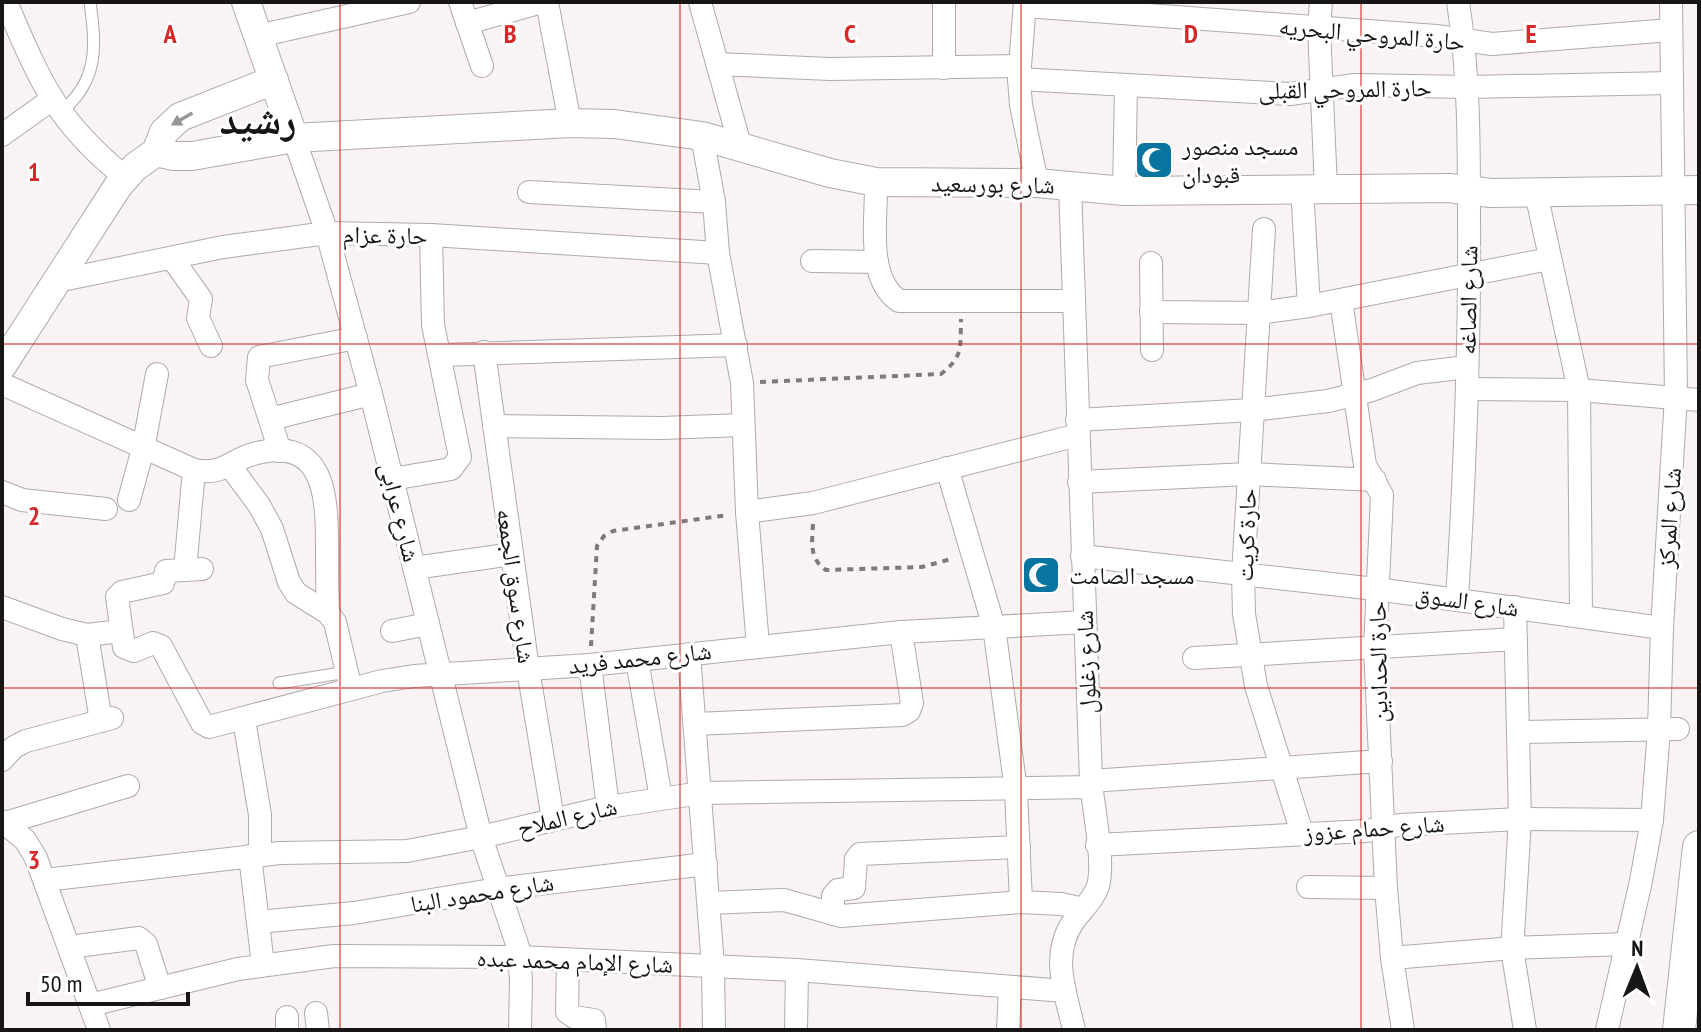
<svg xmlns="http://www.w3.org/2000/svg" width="1701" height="1032" font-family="'PT Sans Narrow','Noto Naskh Arabic',sans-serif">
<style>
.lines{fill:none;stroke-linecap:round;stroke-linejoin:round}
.service-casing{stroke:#b0aaaa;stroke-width:13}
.minor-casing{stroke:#b0aaaa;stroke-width:24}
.tertiary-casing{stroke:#b0aaaa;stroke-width:30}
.secondary-casing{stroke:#b0aaaa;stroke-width:34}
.path{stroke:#7f7a7a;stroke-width:4;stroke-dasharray:6 6;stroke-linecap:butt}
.service{stroke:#fff;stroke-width:11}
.minor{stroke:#fff;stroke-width:22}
.tertiary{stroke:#fff;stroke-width:28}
.secondary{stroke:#fff;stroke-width:32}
.oneway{fill:#979696}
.grid{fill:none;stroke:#d62828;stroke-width:2;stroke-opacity:0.55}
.labels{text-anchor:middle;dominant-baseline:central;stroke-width:6;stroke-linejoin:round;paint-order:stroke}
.street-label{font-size:24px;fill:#181515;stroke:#fff}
.poi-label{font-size:24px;fill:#181515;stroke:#fff;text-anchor:start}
.town-label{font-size:40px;font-weight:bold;fill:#181515;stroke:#fff}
.grid-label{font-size:26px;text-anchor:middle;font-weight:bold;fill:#d62828;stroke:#fff;stroke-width:6;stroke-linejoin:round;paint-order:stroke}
</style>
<rect width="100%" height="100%" fill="#faf3f3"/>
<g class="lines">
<defs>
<g id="service">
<path d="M61,112C99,80 96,47 90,2"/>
<polyline points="279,683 347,672"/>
</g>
<g id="minor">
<path d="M6,2C40,81 56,122 125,177"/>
<polyline points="460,2 482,66"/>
<polyline points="547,2 570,123"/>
<polyline points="700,2 740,145"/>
<polyline points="1025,2 1019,79 1021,105 1037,183"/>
<polyline points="1321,2 1319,28 1326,189"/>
<polyline points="1025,6 1436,36 1492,44 1671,30"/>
<polyline points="467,23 542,2"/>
<polyline points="258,36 409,2"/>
<polyline points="717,64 830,69 1019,66"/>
<polyline points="944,68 944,2"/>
<polyline points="1019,79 1290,94 1355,85 1468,87 1671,83"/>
<polyline points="2,135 51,100"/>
<polyline points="702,136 714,202 718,253 742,383 747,512 758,646"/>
<polyline points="294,138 327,233 371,394 481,837 518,947 521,979 520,1030"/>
<path d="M876,182C877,217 865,278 899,301H1073"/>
<path d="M1070,186L1091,781C1093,808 1105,862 1098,886C1093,901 1081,910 1073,922C1050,956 1066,994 1074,1030"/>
<polyline points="1302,188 1309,306"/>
<polyline points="1124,191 1126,85"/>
<polyline points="529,192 714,202"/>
<polyline points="1536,193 1579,390 1581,616"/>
<polyline points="1264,229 1243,574 1244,614 1256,686 1302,833"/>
<polyline points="172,258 201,299 198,318 211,346"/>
<polyline points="812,261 877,262"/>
<polyline points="1151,263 1152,350"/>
<polyline points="57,281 223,247 327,233 431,235 718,253"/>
<polyline points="1341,300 1365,465 1382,495 1375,648 1386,888 1392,958 1403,1030"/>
<polyline points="1151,312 1259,313 1309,306 1549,259"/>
<polyline points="484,352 528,669 553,819"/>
<polyline points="441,355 736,345"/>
<path d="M2,384L194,470C225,476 230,459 257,453C325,437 327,497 327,545C327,567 327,590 328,613"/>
<polyline points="1467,389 1579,390 1699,400"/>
<polyline points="270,419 371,394"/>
<polyline points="1077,420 1252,410 1328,401 1372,390 1417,373 1467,367"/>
<polyline points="494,426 662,428 743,425"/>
<polyline points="280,451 257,380 259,357 356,338"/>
<polyline points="230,466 259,505 272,529 289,582 296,593 328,613 335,622 351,689"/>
<polyline points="947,468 994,627 1016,790 1021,902"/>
<polyline points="392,479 451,469 460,457 433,325 431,235"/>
<polyline points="1079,482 1248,474 1375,480"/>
<polyline points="2,492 22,500 106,509"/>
<polyline points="129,500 143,449 157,374"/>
<polyline points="747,512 813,503 1078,435"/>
<polyline points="1082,556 1376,589 1662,628"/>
<polyline points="414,568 512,554"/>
<polyline points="202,569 166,571 163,583 122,592 117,597 124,647 134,651 153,643 161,646 202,723 209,727 382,681 414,676 590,665 901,632 1085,622"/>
<polyline points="185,570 194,470"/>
<path d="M1457,599C1465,471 1470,343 1469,215C1469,143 1469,73 1458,2"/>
<polyline points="2,607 62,629 87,635 121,631"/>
<polyline points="1515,607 1520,819 1513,935 1514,961 1525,1030"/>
<polyline points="392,631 428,624"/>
<polyline points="87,635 101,721"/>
<polyline points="689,654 713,966 714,1030"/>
<polyline points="1194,658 1516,639"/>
<polyline points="637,660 661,798"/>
<polyline points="590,665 608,807"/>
<polyline points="244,720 260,815 260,856"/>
<polyline points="695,724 902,715 909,711 912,703 901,632"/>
<polyline points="1520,732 1678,729"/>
<polyline points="2,760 14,747 26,741 112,718"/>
<polyline points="1091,781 1381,761"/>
<polyline points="2,821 25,840 36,858 99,1030"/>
<polyline points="5,823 128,786"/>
<polyline points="1097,845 1366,831 1400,825 1520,819 1652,820"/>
<polyline points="250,856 263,965"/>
<polyline points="45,880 280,853 407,851 481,837 608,807 701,793 1092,787"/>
<polyline points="1308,887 1386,888"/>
<polyline points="709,903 784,900 841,916 1021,902 1061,904 1083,909"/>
<polyline points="833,914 833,896 838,890 854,888 856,859 860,854 1019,847"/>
<polyline points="258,922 354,913 497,889 706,864"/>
<polyline points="69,947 139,938 146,944 160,988"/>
<polyline points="1392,958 1513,948 1627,944"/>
<polyline points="568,960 567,1012 574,1017 594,1020 595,1030"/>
<polyline points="90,1005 238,969 334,956 519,957 797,970 1065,991"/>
<polyline points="316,1013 318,1030"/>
<polyline points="287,1017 287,1030"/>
<polyline points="796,1030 797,970"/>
<polyline points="1008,1030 1010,987"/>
<polyline points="1607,1030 1641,881 1652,820 1659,729 1662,628 1676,396 1671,2"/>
</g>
<g id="tertiary">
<polyline points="246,2 294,138"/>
<polyline points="156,152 174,156 192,156 294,138 570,123 614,124 702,136 830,173 876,182 1037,183 1124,191 1449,188 1491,193 1699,190"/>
<polyline points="2,366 118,186 135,167 156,152 164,132 180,117 274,80"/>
</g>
<polyline id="secondary" points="1679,1030 1699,847"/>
</defs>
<!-- service casing -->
<use href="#service" class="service-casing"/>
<!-- minor casing -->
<use href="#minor" class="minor-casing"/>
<!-- tertiary casing -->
<use href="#tertiary" class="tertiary-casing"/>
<!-- secondary casing -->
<use href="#secondary" class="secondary-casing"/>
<!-- path -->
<g class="path">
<path d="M760,382L941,374C964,356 960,347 961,319"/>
<path d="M813,524C812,542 809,559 826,570L922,567L951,559"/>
<polyline points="591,646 597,546 604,536 613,531 728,515"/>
</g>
<!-- service -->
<use href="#service" class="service"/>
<!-- minor -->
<use href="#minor" class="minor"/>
<!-- tertiary -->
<use href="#tertiary" class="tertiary"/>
<!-- secondary -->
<use href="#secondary" class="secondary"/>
</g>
<!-- one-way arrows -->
<defs><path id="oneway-solid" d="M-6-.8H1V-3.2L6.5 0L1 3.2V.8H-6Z" transform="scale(2)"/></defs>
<use class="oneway" href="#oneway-solid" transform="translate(182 119) rotate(150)"/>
<!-- grid -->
<path class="grid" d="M340,2V1030M680,2V1030M1021,2V1030M1361,2V1030M2,344H1699M2,688H1699"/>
<!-- icons -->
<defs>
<symbol id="mosque-square" viewBox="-11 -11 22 22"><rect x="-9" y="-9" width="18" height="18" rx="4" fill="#09749f" stroke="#fff"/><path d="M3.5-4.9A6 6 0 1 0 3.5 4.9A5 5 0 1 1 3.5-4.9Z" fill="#fff"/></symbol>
</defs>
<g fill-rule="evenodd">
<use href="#mosque-square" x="1132" y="138" width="44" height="44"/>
<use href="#mosque-square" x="1019" y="553" width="44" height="44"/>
</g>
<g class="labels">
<!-- street labels -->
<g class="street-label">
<text transform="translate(1372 34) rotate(5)">حارة المروحي البحريه</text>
<text transform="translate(1345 89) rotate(-1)">حارة المروحي القبلى</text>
<text transform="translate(993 184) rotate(1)">شارع بورسعيد</text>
<text transform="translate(385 235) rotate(1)">حارة عزام</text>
<text transform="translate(1468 300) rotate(-89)">شارع الصاغه</text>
<text transform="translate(400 512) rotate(76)">شارع عرابى</text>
<text transform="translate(1669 518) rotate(-86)">شارع المركز</text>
<text transform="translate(1246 535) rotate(-88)">حارة كريت</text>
<text transform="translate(516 586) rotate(82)">شارع سوق الجمعه</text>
<text transform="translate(1467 601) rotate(8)">شارع السوق</text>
<text transform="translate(640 658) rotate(-6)">شارع محمد فريد</text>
<text transform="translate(1086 662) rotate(-92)">شارع زغلول</text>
<text transform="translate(1378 662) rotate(-91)">حارة الحدادين</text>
<text transform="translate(567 817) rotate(-13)">شارع الملاح</text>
<text transform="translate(1374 828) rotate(-4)">شارع حمام عزوز</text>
<text transform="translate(482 893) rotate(-9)">شارع محمود البنا</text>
<text transform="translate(575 961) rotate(2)">شارع الإمام محمد عبده</text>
</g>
<!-- poi labels -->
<g class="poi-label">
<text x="1182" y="146">مسجد منصور<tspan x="1182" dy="28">قبودان</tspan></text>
<text x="1069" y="575">مسجد الصامت</text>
</g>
<!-- town labels -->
<g class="town-label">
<text x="258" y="119">رشيد</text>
</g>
</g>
<g class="grid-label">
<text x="170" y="43">A</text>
<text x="510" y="43">B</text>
<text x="850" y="43">C</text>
<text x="1191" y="43">D</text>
<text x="1531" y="43">E</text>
<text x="34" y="181">1</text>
<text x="34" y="525">2</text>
<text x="34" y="869">3</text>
</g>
<!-- border -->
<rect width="1701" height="1032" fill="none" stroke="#181515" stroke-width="8"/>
<!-- north arrow -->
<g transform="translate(1637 968) rotate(1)" stroke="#ffffff" stroke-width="6" paint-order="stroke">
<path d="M0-6L14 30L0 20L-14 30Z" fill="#181515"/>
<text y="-12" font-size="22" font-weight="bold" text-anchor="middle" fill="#181515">N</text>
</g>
<!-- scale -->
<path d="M28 992v12h160v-12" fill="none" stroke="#181515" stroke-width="4"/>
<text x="40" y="992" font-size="24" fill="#181515" stroke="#ffffff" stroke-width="6" paint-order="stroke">50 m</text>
</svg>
